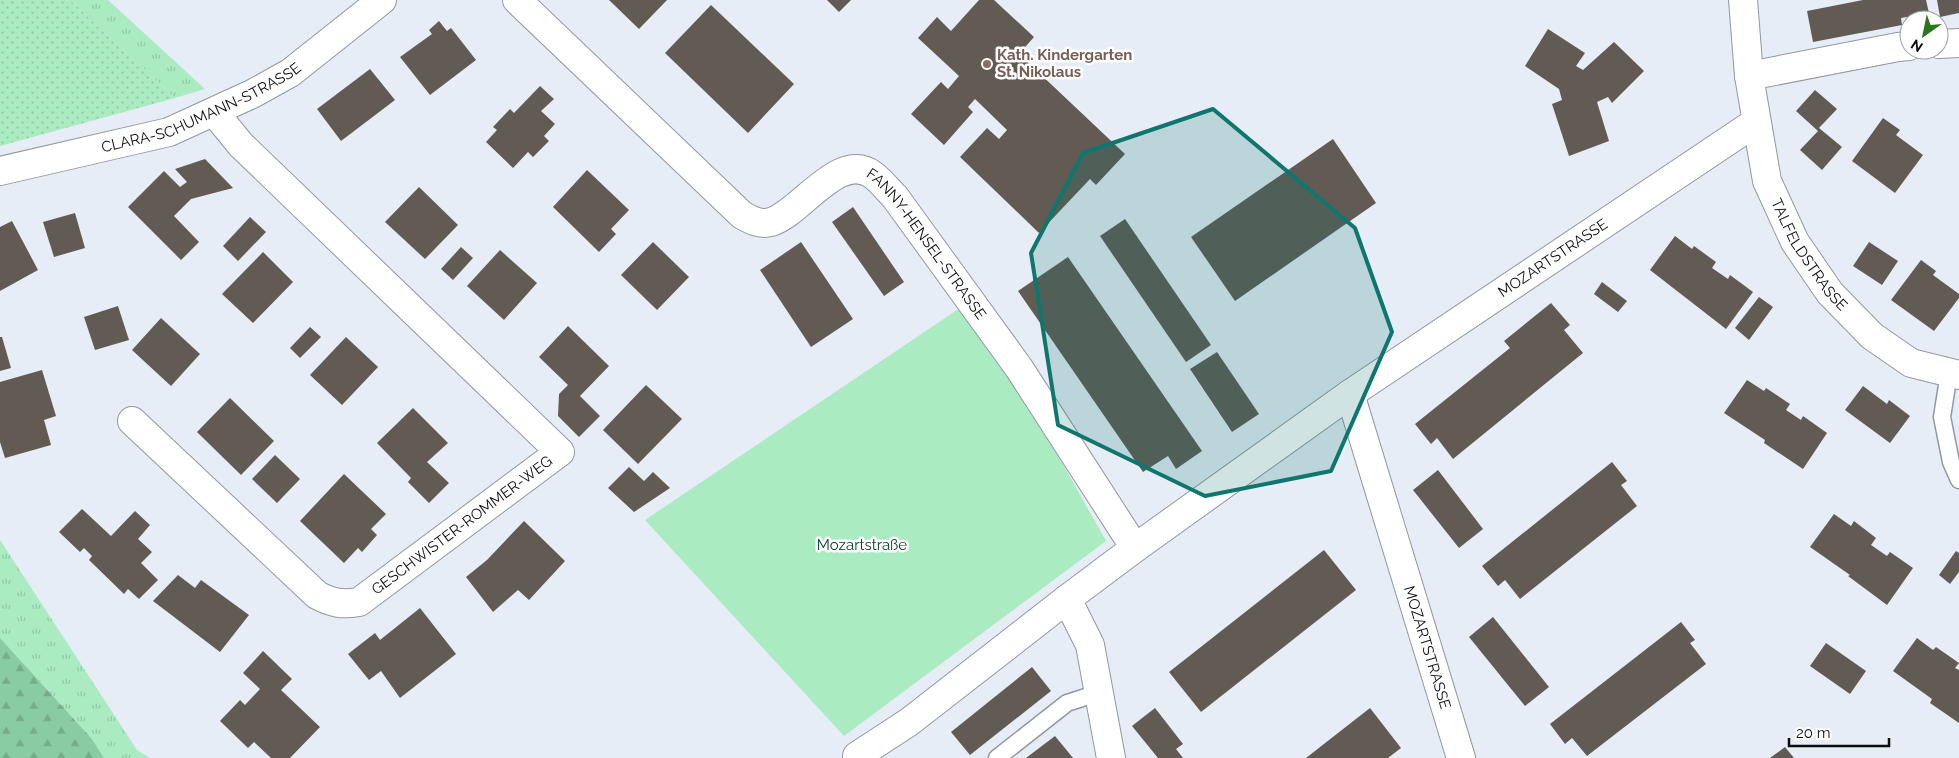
<svg xmlns="http://www.w3.org/2000/svg" width="1959" height="758" font-family="Raleway,sans-serif">
<style>
.grass{fill:url(#grass-tufts)}
.forest{fill:url(#forest-firs)}
.park{fill:#aaebc2}
.garden{fill:url(#garden-dots)}
.building{fill:#615b53}
.lines{fill:none;stroke-linecap:round;stroke-linejoin:round}
.lane-casing{stroke:#9298a1;stroke-width:19}
.street-casing{stroke:#9298a1;stroke-width:30}
.lane{stroke:#fff;stroke-width:16}
.street{stroke:#fff;stroke-width:28}
.marked{fill:#0f766e;fill-opacity:0.2;stroke:#0f766e;stroke-width:4;stroke-linejoin:round}
.education-dot{fill:#8d6e63;stroke:#fff;stroke-width:2}
.labels{text-anchor:middle;dominant-baseline:central;stroke-width:5;stroke-linejoin:round;paint-order:stroke}
.education-label{font-size:15px;font-weight:bold;fill:#785e54;stroke:#fff;text-anchor:start}
.street-label{font-size:15px;fill:#0b0d10;stroke:#fff}
.park-label{font-size:15px;fill:#0c4126;stroke:#fff}
</style>
<defs>
<pattern id="grass-tufts" width="24" height="20" patternUnits="userSpaceOnUse" patternTransform="scale(1.25)"><rect width="24" height="20" fill="#aaebc2"/><path d="M3 7l-1-3M5 7V3M7 7l1-3M15 17l-1-3M17 17v-4M19 17l1-3" fill="none" stroke="#91c8a6"/></pattern>
<pattern id="forest-firs" width="22" height="20" patternUnits="userSpaceOnUse" patternTransform="scale(1.25)"><rect width="22" height="20" fill="#89cba2"/><path d="M5 1l3.5 6h-7zM16 11l3.5 6h-7z" fill="#75ad8a"/></pattern>
<pattern id="garden-dots" width="8" height="8" patternUnits="userSpaceOnUse" patternTransform="scale(1.25)"><rect width="8" height="8" fill="#aaebc2"/><path d="M2 2h.1M6 6h.1" fill="none" stroke="#91c8a6" stroke-width="1.8" stroke-linecap="round"/></pattern>
</defs>
<rect width="100%" height="100%" fill="#e6edf6"/>
<!-- grass -->
<g class="grass">
<polygon points="70,0 108,0 205,89 175,98"/>
<polygon points="0,540 137,750 150,758 104,758 92,739 0,638"/>
</g>
<!-- forest -->
<polygon class="forest" points="0,638 92,739 104,758 0,758"/>
<!-- park -->
<polygon class="park" points="963,306 1015,379 1106,541 844,736 645,520"/>
<!-- garden -->
<polygon class="garden" points="0,0 70,0 175,98 0,146"/>
<!-- building -->
<g class="building">
<polygon points="609,0 667,0 639,29"/>
<polygon points="827,0 851,0 839,12"/>
<polygon points="979,0 994,0 1034,37 1019,54 1125,154 1096,185 1090,179 1039,233 960,157 987,128 999,139 1007,130 975,99 968,107 973,112 944,145 911,114 941,82 948,89 959,76 918,38 937,17 951,31"/>
<polygon points="1863,0 1926,0 1929,13 1901,18 1902,25 1813,42 1807,11"/>
<polygon points="1937,0 1959,0 1959,13 1940,17"/>
<polygon points="711,5 794,84 748,133 665,53"/>
<polygon points="439,21 447,31 451,28 476,60 430,95 400,57 432,34 429,30"/>
<polygon points="1548,29 1585,53 1576,66 1583,70 1614,42 1644,71 1612,103 1608,97 1597,102 1609,141 1569,156 1552,104 1562,100 1559,89 1525,66"/>
<polygon points="370,69 395,100 341,141 317,109"/>
<polygon points="540,86 554,99 541,111 555,124 544,136 549,141 533,157 528,152 513,168 486,142 497,130 493,127 510,109 514,113"/>
<polygon points="1815,90 1837,109 1819,128 1842,147 1822,170 1800,150 1818,131 1796,111"/>
<polygon points="1883,118 1900,130 1896,135 1923,155 1895,193 1852,161"/>
<polygon points="1333,139 1376,203 1235,301 1191,237"/>
<polygon points="205,159 233,188 191,199 174,216 199,242 181,260 128,207 164,171 180,187 187,182 175,169"/>
<polygon points="587,170 629,210 611,229 616,234 599,252 553,207"/>
<polygon points="419,187 458,225 425,259 385,222"/>
<polygon points="853,207 904,282 884,296 832,222"/>
<polygon points="75,213 85,248 54,257 43,222"/>
<polygon points="250,217 266,232 238,261 223,246"/>
<polygon points="1125,219 1211,345 1186,362 1100,236"/>
<polygon points="12,221 38,270 0,291 0,227"/>
<polygon points="1675,236 1692,249 1694,246 1716,262 1712,268 1728,279 1730,275 1753,292 1726,329 1650,270"/>
<polygon points="653,242 689,277 657,310 621,275"/>
<polygon points="801,242 853,319 811,347 760,270"/>
<polygon points="1869,242 1898,261 1882,285 1853,266"/>
<polygon points="461,247 473,258 453,280 441,269"/>
<polygon points="500,250 537,283 504,320 467,286"/>
<polygon points="263,252 293,282 253,323 222,294"/>
<polygon points="1068,257 1202,451 1176,469 1168,456 1143,472 1018,291"/>
<polygon points="1921,260 1936,271 1933,275 1959,294 1959,298 1934,331 1891,300"/>
<polygon points="1602,282 1627,301 1618,312 1594,294"/>
<polygon points="1759,297 1773,307 1749,340 1735,328"/>
<polygon points="1551,303 1570,325 1564,330 1583,353 1453,459 1437,438 1431,444 1415,424 1510,348 1504,341"/>
<polygon points="118,306 129,340 95,350 84,317"/>
<polygon points="161,318 200,354 171,386 132,350"/>
<polygon points="568,326 609,366 580,396 600,416 579,437 558,416 559,394 568,385 539,357"/>
<polygon points="310,327 321,337 300,358 290,348"/>
<polygon points="0,337 2,337 11,368 0,371"/>
<polygon points="346,337 378,367 342,405 310,375"/>
<polygon points="1217,352 1259,414 1232,432 1190,369"/>
<polygon points="42,370 56,416 44,420 51,445 5,458 0,442 0,382"/>
<polygon points="1747,380 1764,391 1766,388 1790,404 1786,410 1801,420 1803,416 1827,433 1803,469 1764,443 1765,440 1724,413"/>
<polygon points="646,385 682,419 638,464 603,430"/>
<polygon points="1863,386 1887,404 1889,400 1910,416 1890,443 1845,410"/>
<polygon points="230,398 274,441 241,475 197,432"/>
<polygon points="413,408 448,443 427,462 449,483 429,503 408,482 411,478 377,443"/>
<polygon points="275,455 300,479 277,503 252,479"/>
<polygon points="1612,462 1627,481 1621,485 1637,506 1520,599 1505,580 1498,586 1482,566"/>
<polygon points="629,467 644,481 653,472 670,488 634,512 608,488"/>
<polygon points="1438,470 1483,529 1459,548 1413,490"/>
<polygon points="344,474 386,514 371,529 377,535 362,552 358,548 344,563 300,521"/>
<polygon points="82,509 111,536 135,511 150,525 138,539 152,552 141,563 158,580 139,599 128,589 124,594 89,560 92,556 84,548 80,552 59,532"/>
<polygon points="1834,514 1851,526 1854,521 1876,538 1871,545 1887,556 1890,552 1913,568 1887,605 1848,576 1850,575 1810,547"/>
<polygon points="524,521 565,561 529,600 518,590 493,612 466,577 487,560"/>
<polygon points="1324,550 1356,590 1201,712 1169,672"/>
<polygon points="1956,551 1959,553 1959,572 1950,584 1939,575"/>
<polygon points="178,575 195,588 201,580 249,615 220,652 153,601"/>
<polygon points="420,608 456,654 400,698 381,671 369,680 348,654 375,633 380,640"/>
<polygon points="1493,617 1549,687 1525,706 1469,637"/>
<polygon points="1681,622 1695,640 1690,643 1706,664 1587,756 1572,738 1565,744 1550,724"/>
<polygon points="1917,638 1933,650 1936,647 1959,663 1955,668 1959,670 1959,723 1930,703 1932,699 1893,671"/>
<polygon points="1826,643 1866,671 1850,694 1810,666"/>
<polygon points="263,651 292,679 281,690 320,727 290,758 271,758 254,742 248,748 220,721 240,700 245,705 260,689 243,673"/>
<polygon points="1032,667 1051,691 970,755 951,732"/>
<polygon points="1155,708 1183,744 1176,749 1183,758 1158,758 1132,726"/>
<polygon points="1370,708 1401,748 1388,758 1306,758"/>
<polygon points="1055,736 1073,758 1026,758"/>
<polygon points="1785,747 1794,758 1770,758"/>
</g>
<g class="lines">
<defs>
<g id="lane">
<polyline points="1949,373 1942,417 1951,462 1959,480"/>
<polyline points="997,758 1067,703 1098,693"/>
</g>
<g id="street">
<path id="s1" d="M517,0L742,215C751,220 760,225 771,222C801,213 839,150 873,175C881,181 888,190 895,197L1019,368L1135,548"/>
<path id="s2" d="M1743,0L1749,76L1767,181L1795,242L1830,293L1872,336L1911,363L1959,375"/>
<polyline points="1939,44 1959,43"/>
<polyline points="1749,76 1898,47 1909,46"/>
<path id="s3" d="M0,171L169,132L252,94L290,73L382,0"/>
<path id="s4" d="M1350,394L1461,758"/>
<path id="s5" d="M132,421L317,595C332,603 342,605 359,602L560,452L241,145L214,112"/>
<polyline points="1067,599 1090,645 1111,758"/>
<path id="s6" d="M857,756L909,722L1067,599L1135,548L1350,394L1756,122"/>
</g>
</defs>
<!-- lane casing -->
<use href="#lane" class="lane-casing"/>
<!-- street casing -->
<use href="#street" class="street-casing"/>
<!-- lane -->
<use href="#lane" class="lane"/>
<!-- street -->
<use href="#street" class="street"/>
</g>
<!-- marked area -->
<path class="marked" d="M1213,109L1355,228L1392,332L1331,471L1205,496L1058,425L1031,253L1083,153Z"/>
<!-- markers -->
<circle class="education-dot" cx="987" cy="64" r="5"/>
<g class="labels">
<!-- education labels -->
<g class="education-label">
<text x="997" y="55">Kath. Kindergarten<tspan x="997" dy="17">St. Nikolaus</tspan></text>
</g>
<!-- street labels -->
<g class="street-label">
<text stroke="none"><textPath href="#s3" startOffset="212">CLARA-SCHUMANN-STRASSE</textPath></text>
<text stroke="none"><textPath href="#s1" startOffset="549">FANNY-HENSEL-STRASSE</textPath></text>
<text stroke="none"><textPath href="#s2" startOffset="268">TALFELDSTRASSE</textPath></text>
<text stroke="none"><textPath href="#s6" startOffset="856">MOZARTSTRASSE</textPath></text>
<text stroke="none"><textPath href="#s5" startOffset="426">GESCHWISTER-ROMMER-WEG</textPath></text>
<text stroke="none"><textPath href="#s4" startOffset="265">MOZARTSTRASSE</textPath></text>
</g>
<!-- park labels -->
<g class="park-label">
<text x="862" y="545">Mozartstraße</text>
</g>
</g>
<!-- north arrow -->
<g transform="translate(1924 35) rotate(213)"><circle r="24" fill="#ffffff" stroke="#9d9e9f"/>
<path d="M0-4L9 19L0 12L-9 19Z" fill="#2a761c"/>
<text y="-8" font-size="14" font-weight="bold" text-anchor="middle" fill="#0b0d10">N</text>
</g>
<!-- scale -->
<path d="M1789 738v8h100v-8" fill="none" stroke="#0b0d10" stroke-width="2.5"/>
<text x="1796" y="738" font-size="15" fill="#0b0d10" stroke="#ffffff" stroke-width="4" paint-order="stroke">20 m</text>
</svg>
